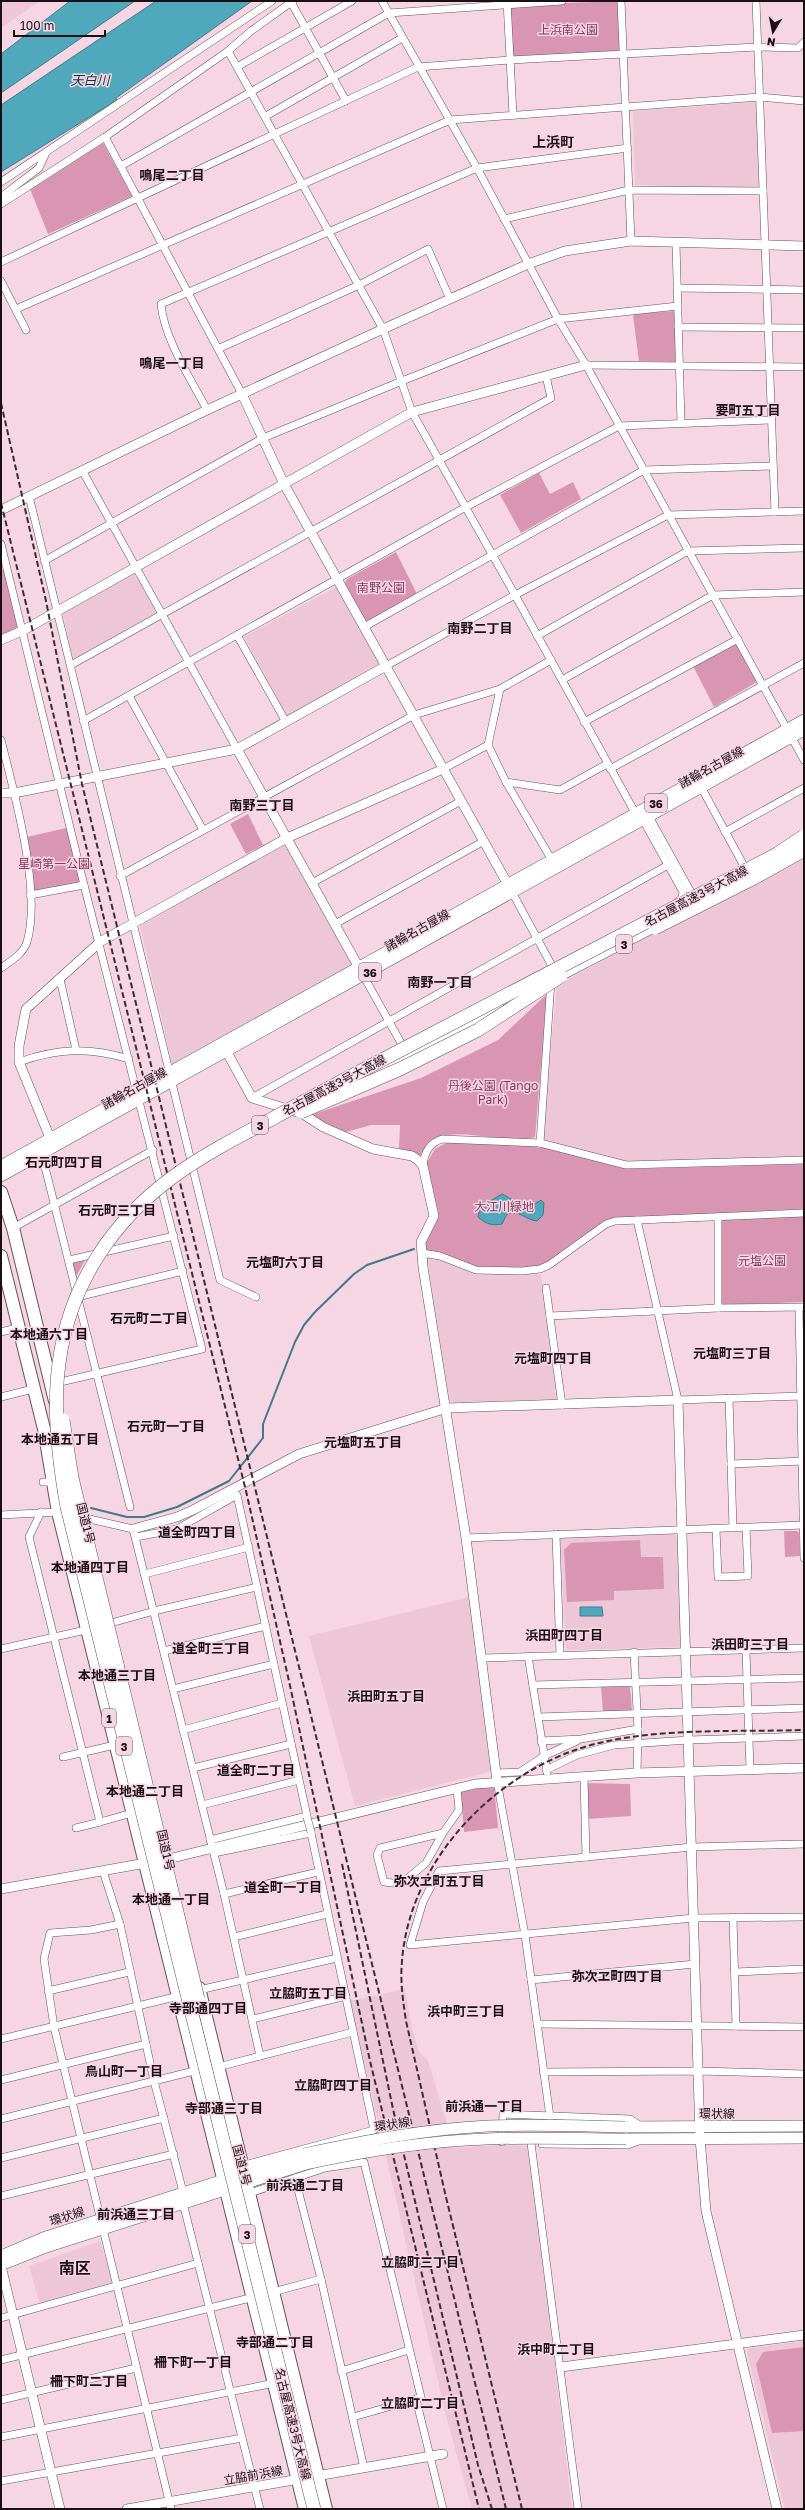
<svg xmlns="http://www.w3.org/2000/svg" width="805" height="2510" font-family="'Golos Text','Noto Sans JP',sans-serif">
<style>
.built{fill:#eec7d7}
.green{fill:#d996b3}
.water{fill:#50a8bd;stroke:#407a8a}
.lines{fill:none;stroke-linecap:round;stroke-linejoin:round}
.stream{stroke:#407a8a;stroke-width:2}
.minor-casing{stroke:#6b505b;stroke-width:8}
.tertiary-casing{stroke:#6b505b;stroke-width:10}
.primary-casing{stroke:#6b505b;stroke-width:12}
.trunk-casing{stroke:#6b505b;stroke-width:14}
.motorway-casing{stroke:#6b505b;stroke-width:14}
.minor{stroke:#fff;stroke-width:7}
.tertiary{stroke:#fff;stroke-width:9}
.primary{stroke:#fff;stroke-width:11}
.trunk{stroke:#fff;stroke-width:12}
.motorway{stroke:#fff;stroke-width:13}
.rail{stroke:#3b2e33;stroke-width:2;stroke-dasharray:6 3;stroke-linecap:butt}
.minor-bridge-casing{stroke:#6b505b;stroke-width:8;stroke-linecap:butt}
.primary-bridge-casing{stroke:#6b505b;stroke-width:12;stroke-linecap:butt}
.motorway-bridge-casing{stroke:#6b505b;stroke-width:14;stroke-linecap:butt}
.minor-bridge{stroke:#fff;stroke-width:7}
.primary-bridge{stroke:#fff;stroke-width:11}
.motorway-bridge{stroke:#fff;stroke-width:13}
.labels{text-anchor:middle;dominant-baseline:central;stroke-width:3;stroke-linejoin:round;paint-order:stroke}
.shield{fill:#f6d6e3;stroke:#5c4b52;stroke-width:1}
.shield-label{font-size:11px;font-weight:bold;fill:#1a1014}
.park-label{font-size:12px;fill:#86365e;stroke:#f6d6e3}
.street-label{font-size:12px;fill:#1a1014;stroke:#f6d6e3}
.water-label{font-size:13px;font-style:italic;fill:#0b353f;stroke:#f6d6e3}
.neighbourhood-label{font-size:13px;font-weight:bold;fill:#1a1014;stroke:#f6d6e3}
.quarter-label{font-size:14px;font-weight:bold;fill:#1a1014;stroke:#f6d6e3}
.district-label{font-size:16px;font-weight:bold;fill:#1a1014;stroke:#f6d6e3}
</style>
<rect width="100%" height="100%" fill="#f6d6e3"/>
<!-- built -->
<g class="built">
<polygon points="1,1 40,1 1,28"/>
<polygon points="754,102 757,105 759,187 756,189 635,185 633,114 635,111"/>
<polygon points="134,573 157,613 75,658 72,657 63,612"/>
<polygon points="336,587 382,665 287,715 244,637"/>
<polygon points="285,845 351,961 351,965 175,1064 172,1063 140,926"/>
<polygon points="804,854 804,1157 628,1163 543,1142 542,1138 557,985"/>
<polygon points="427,1258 446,1262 475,1273 541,1274 558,1399 453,1403 449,1399"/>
<polygon points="674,1534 677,1537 681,1644 678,1647 566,1650 560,1539 562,1537"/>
<polygon points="469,1597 493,1771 355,1806 309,1636"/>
<polygon points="405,1989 411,2024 419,2052 428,2060 454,2148 498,2145 529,2146 572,2509 472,2509 446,2416 350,2001"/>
<polygon points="100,2241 113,2283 111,2285 40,2305 29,2266"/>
<polygon points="804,2341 804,2509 785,2509 747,2352 750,2348"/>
</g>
<!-- green -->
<g class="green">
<polygon points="620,1 623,53 510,58 508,5"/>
<polygon points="103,143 132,196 48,234 30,189"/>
<polygon points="674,311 677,362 639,361 633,316 636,314"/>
<polygon points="539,473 550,494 573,482 581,499 521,533 500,495"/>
<polygon points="396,552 417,594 366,622 345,583 347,579"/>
<polygon points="1,569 5,571 18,626 16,629 1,636"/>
<polygon points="736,643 757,682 714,707 693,666"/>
<polygon points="248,814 263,845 246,854 230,824"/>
<polygon points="66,828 69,830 81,882 36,891 33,890 27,837"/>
<path d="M547,994L535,1137C502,1149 439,1113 420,1156L399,1149L400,1125H371L346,1132L320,1122L311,1115L421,1078L498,1040Z"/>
<path d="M448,1142L494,1143L545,1148L627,1169L804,1164V1209L620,1218C592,1226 569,1245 547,1264L538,1267L477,1268L428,1252C420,1238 430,1228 437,1216L426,1164L435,1149Z"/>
<polygon points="804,1215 804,1302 722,1305 720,1302 720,1225 723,1220"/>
<polygon points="87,1256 75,1279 70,1261"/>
<polygon points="797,1531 799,1533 800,1556 785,1557 784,1531"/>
<polygon points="640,1540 641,1557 663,1557 664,1589 614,1591 614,1600 567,1602 564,1550 571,1543"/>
<polygon points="601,1686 630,1687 632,1711 603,1712"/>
<polygon points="585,1783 630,1784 631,1816 587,1819"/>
<polygon points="494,1785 498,1828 464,1832 461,1792"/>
<polygon points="804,2347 804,2431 772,2433 756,2364 763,2352"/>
</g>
<!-- water -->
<g class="water">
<polygon points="70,1 135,1 1,93 1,54"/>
<polygon points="156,1 252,1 116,98 117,100 1,172 1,105"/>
<path d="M502,1194C517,1201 525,1212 541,1200L544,1203L543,1215L537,1221C525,1220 519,1209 507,1214L502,1224C492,1226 486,1224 478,1217L480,1207Z"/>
<polygon points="580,1607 602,1607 603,1616 580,1616"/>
</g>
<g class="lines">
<!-- stream -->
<polyline class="stream" points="91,1508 127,1517 144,1517 177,1507 229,1481 263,1438 263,1424 295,1342 304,1325 315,1312 354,1274 367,1265 414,1249"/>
<defs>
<g id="minor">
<polyline points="382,1 477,168 558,319 586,365 804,760"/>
<polyline points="507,1 513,115"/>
<polyline points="621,1 631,241"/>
<polyline points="756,1 775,512"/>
<polyline points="291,2 346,101"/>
<polyline points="228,51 383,329 412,412 515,595 386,666"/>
<polyline points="237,67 352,1"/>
<polyline points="266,116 402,38"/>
<polyline points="105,137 242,394"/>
<polyline points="121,166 389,13 562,1"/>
<polyline points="1,182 272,1"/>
<polyline points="1,197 39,168 45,155"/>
<polyline points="1,204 105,137 228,51 251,31 293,1"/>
<polyline points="504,219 629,190 763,191"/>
<polyline points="676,243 681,423"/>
<polyline points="1,262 418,67 510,60 757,47 798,48 804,42"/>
<polyline points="1,281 26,330"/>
<polyline points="677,288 804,290"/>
<polyline points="16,309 450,120 760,97 804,101"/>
<polyline points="678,327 804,328"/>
<polyline points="220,348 359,285 428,249 450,299"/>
<polyline points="586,365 804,367"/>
<path d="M207,410C191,379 164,339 161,304L477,168L628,148"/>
<polyline points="83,472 237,749"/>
<polyline points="29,496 220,1280 256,1297"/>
<polyline points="1,544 84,885 202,1349 56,1383"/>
<polyline points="44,561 263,438 402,381 558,319 678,306"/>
<polyline points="364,627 644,470 773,466"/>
<polyline points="237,635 286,722"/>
<polyline points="537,636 688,551 804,548"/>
<polyline points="71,665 551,398 546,376"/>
<polyline points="562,680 713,595 804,592"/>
<polyline points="500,689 488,745 506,782 553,862"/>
<polyline points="129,696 203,830"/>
<polyline points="83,721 464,508 619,426 771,420"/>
<polyline points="584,722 738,639"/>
<path d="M1,740C14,792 42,891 27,942C23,954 11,961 1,968"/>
<polyline points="443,769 488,745"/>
<polyline points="610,769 804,663"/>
<polyline points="506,782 560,790 607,764"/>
<polyline points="700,785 745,868"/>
<polyline points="647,813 693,896 697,893"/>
<polyline points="725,832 804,788"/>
<polyline points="120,876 414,715 500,689 551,660"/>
<polyline points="312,883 461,801"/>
<polyline points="512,892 552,966 540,1143"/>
<polyline points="30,895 84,885"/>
<polyline points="677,902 682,898 683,892 643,820 633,809 515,595 668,515 804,511"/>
<polyline points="335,924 484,841"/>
<polyline points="363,975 401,1043"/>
<polyline points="559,978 658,927"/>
<polyline points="60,979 76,1050"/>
<path d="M19,1062C58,1048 89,1047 129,1059"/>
<polyline points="252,1098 668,865"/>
<polyline points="41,1151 130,1507"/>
<path d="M423,1166C424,1153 429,1143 442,1139L540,1143L626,1165L804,1160"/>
<polyline points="718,1217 718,1308"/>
<polyline points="637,1220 678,1400 804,1396"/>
<polyline points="13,1228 153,1150"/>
<polyline points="422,1253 440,1256 476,1270 522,1271 540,1269 549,1265 606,1224 615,1221 804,1213"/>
<polyline points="69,1260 174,1236"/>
<polyline points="546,1288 562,1405"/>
<polyline points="77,1297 183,1271"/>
<polyline points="799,1308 804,1558"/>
<polyline points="550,1316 718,1308 804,1307"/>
<polyline points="1,1332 17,1328"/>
<polyline points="1,1397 33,1389"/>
<polyline points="729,1398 733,1528"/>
<polyline points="731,1464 804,1461"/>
<polyline points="43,1482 53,1482"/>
<polyline points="41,1512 29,1537 100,1822 132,1813"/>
<polyline points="1,1515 58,1512"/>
<polyline points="85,1518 133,1529 224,1894 260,2056"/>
<polyline points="716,1529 718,1577 748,1576 746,1527"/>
<polyline points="556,1534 560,1655"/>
<polyline points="136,1537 177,1529 237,1495 307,1816 210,1840"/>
<polyline points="466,1538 804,1525"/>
<polyline points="145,1574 249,1547"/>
<polyline points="104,1625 154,1611 257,1587"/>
<polyline points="1,1649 90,1629"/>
<polyline points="746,1650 750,1770"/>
<polyline points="164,1651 266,1626"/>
<polyline points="634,1652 638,1729 637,1773"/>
<polyline points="528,1656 547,1772"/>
<polyline points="483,1658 804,1648"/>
<polyline points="533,1685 804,1678"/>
<polyline points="173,1689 274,1664"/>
<polyline points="538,1717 804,1708"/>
<polyline points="183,1730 282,1703"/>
<polyline points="541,1741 581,1739 638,1729"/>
<polyline points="63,1757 115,1745"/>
<polyline points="193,1768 291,1744"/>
<polyline points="546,1770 577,1755 614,1745 689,1740 804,1736"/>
<polyline points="496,1773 520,1772 544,1756 577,1741"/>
<polyline points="584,1777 586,1857"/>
<polyline points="497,1781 525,1935 550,2117"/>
<polyline points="202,1805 299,1780"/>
<polyline points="76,1828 100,1822"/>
<polyline points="443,1833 426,1863 401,1884 384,1882 377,1855 380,1848 443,1833 459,1810 457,1789"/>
<polyline points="804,1844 692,1847 439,1871 423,1902 410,1945 694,1918 804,1917"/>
<polyline points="214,1853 311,1833 374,2130 241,2166"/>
<polyline points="103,1871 120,1924 154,2081 183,2192"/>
<polyline points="224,1894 318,1872"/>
<polyline points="733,1917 736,2026"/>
<polyline points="120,1924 91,1930 50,1933 44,1959 54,2027 171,2509"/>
<polyline points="234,1937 327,1914"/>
<polyline points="735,1972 804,1969"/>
<polyline points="531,1980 695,1964"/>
<polyline points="199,1990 337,1958"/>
<polyline points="48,1991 129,1972"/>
<polyline points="253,2019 346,1996"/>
<polyline points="537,2024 804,2027"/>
<polyline points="1,2039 179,1996"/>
<polyline points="218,2067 353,2032"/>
<polyline points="543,2072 698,2071 804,2074"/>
<polyline points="1,2080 146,2044"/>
<polyline points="1,2119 198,2070"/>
<polyline points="502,2142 503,2114 630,2119 641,2126"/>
<polyline points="531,2143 578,2509"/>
<polyline points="542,2144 628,2145 638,2141"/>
<polyline points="1,2158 164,2118"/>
<polyline points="295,2178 321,2279 364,2468"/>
<polyline points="250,2193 325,2168 364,2162 421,2397 416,2399 443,2509"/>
<polyline points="1,2196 174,2154"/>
<polyline points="183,2203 260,2509"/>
<polyline points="273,2292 321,2279"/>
<polyline points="1,2318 198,2263"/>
<polyline points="1,2360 254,2297"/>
<polyline points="341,2371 409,2350"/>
<polyline points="1,2400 136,2368"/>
<polyline points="353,2417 416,2399"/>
<polyline points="1,2437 275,2383"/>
<polyline points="1,2481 242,2438"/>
</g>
<g id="tertiary">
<polyline points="242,394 284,484 511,890"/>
<polyline points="1,510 207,410 383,329 528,264 565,251 631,241 804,246"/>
<polyline points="1,640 22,631 412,412 586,365"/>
<polyline points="237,749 362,973"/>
<polyline points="1,793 14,793 237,749 386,666"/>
<polyline points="223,1045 252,1098 303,1114 323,1127 373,1149 412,1156 418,1160 423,1166 434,1216 421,1242 423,1267 466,1538 497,1781"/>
<polyline points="50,1138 19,1062 19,1046 26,1009 100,942 132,924 287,838 443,769"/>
<polyline points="133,1529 177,1517 193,1510 299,1454 447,1408 678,1400 700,2138 706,2211 777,2509"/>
<polyline points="1,1889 168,1859 475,1784 637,1773 804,1768"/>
<polyline points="1,2266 60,2509"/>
<polyline points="561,2367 804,2335"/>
<polyline points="127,2509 443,2454"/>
</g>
<g id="primary">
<polyline points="1,1166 804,720"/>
<polyline points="1,1176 804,730"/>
<polyline points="625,2127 804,2126"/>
<polyline points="626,2139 804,2138"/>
<polyline points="1,2256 43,2238 304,2154"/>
<polyline points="1,2265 46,2247 306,2164"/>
</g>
<g id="trunk">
<polyline points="1,1192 13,1228 55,1401"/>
<polyline points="1,1256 44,1429 58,1512 305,2509"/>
<polyline points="199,1988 326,2509"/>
</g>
<g id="motorway">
<polyline points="373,1075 444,1037 497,1005"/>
<polyline points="88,1630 98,1634 104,1640"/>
</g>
</defs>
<!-- minor casing -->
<use href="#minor" class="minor-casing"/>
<!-- tertiary casing -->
<use href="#tertiary" class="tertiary-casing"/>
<!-- primary casing -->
<use href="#primary" class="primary-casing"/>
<!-- trunk casing -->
<use href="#trunk" class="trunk-casing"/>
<!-- motorway casing -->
<use href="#motorway" class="motorway-casing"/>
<!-- minor -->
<use href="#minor" class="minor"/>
<!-- tertiary -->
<use href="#tertiary" class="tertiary"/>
<!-- primary -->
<use href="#primary" class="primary"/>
<!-- trunk -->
<use href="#trunk" class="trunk"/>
<!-- motorway -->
<use href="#motorway" class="motorway"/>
<!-- rail -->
<g class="rail">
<polyline points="1,403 46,601 82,784 506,2509"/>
<polyline points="1,503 246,1491 289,1681 370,2061 479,2509"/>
<polyline points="342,1864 393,2109 478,2465 492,2509"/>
<path d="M522,2509L445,2193L406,2021C403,2001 400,1981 402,1961C410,1854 506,1761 608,1741C671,1728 739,1732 804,1730"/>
</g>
<defs>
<polyline id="minor-bridge" points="307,1817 311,1832"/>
<g id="primary-bridge">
<path d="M304,2154C364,2141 426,2129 488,2126C533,2124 579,2126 625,2127"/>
<path d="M306,2164C365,2151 426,2141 486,2139C533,2137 580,2139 626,2139"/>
</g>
<g id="motorway-bridge">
<polyline points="655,928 754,878 804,850"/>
<polyline points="301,1112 400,1069 478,1030 561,976"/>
<polyline points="63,1420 72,1478 198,1999"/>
<path d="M314,2509L67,1507C51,1419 47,1335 98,1256C141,1188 201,1156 270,1120C313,1096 357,1073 401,1050C526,984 652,920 777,854L804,836"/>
</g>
</defs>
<!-- minor-bridge casing -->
<use href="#minor-bridge" class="minor-bridge-casing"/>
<!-- primary-bridge casing -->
<use href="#primary-bridge" class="primary-bridge-casing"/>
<!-- motorway-bridge casing -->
<use href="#motorway-bridge" class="motorway-bridge-casing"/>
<!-- minor-bridge -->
<use href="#minor-bridge" class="minor-bridge"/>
<!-- primary-bridge -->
<use href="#primary-bridge" class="primary-bridge"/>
<!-- motorway-bridge -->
<use href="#motorway-bridge" class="motorway-bridge"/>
</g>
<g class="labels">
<!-- shield labels -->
<g class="shield">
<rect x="645" y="794" width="22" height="18" rx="3"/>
<rect x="616" y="935" width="16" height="18" rx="3"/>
<rect x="359" y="963" width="22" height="18" rx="3"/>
<rect x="252" y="1116" width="16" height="18" rx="3"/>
<rect x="102" y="1709" width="14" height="18" rx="3"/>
<rect x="116" y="1737" width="16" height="18" rx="3"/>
<rect x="239" y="2225" width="16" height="18" rx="3"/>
</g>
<g class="shield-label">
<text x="656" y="803">36</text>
<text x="624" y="944">3</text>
<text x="370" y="972">36</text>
<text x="260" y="1125">3</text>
<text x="109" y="1718">1</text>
<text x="124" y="1746">3</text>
<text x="247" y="2234">3</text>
</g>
<!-- park labels -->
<g class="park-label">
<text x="568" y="29">上浜南公園</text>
<text x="381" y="587">南野公園</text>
<text x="54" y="863">星崎第一公園</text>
<text x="493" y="1085">丹後公園 (Tango<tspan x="493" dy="14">Park)</tspan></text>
<text x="504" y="1206">大江川緑地</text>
<text x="762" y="1260">元塩公園</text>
</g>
<!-- street labels -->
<g class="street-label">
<text transform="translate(711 767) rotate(-29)">諸輪名古屋線</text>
<text transform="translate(696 896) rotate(-28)">名古屋高速3号大高線</text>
<text transform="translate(417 930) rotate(-29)">諸輪名古屋線</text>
<text transform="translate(334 1085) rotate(-28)">名古屋高速3号大高線</text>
<text transform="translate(134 1088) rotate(-29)">諸輪名古屋線</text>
<text transform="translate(86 1523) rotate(76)">国道1号</text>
<text transform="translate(166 1850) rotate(77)">国道1号</text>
<text x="717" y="2113">環状線</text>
<text transform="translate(392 2124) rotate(-9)">環状線</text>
<text transform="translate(242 2165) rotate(75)">国道1号</text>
<text transform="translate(67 2216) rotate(-18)">環状線</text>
<text transform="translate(293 2424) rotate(76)">名古屋高速3号大高線</text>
<text transform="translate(253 2475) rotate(-10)">立脇前浜線</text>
</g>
<!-- water labels -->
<g class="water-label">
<text x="90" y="80">天白川</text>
</g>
<!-- neighbourhood labels -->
<g class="neighbourhood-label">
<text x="172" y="175">鳴尾二丁目</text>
<text x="172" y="363">鳴尾一丁目</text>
<text x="748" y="410">要町五丁目</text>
<text x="480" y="628">南野二丁目</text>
<text x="262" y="805">南野三丁目</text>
<text x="440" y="982">南野一丁目</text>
<text x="64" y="1162">石元町四丁目</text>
<text x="117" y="1210">石元町三丁目</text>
<text x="285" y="1262">元塩町六丁目</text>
<text x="149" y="1318">石元町二丁目</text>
<text x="49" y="1334">本地通六丁目</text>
<text x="732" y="1353">元塩町三丁目</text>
<text x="553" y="1358">元塩町四丁目</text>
<text x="166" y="1426">石元町一丁目</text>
<text x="60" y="1439">本地通五丁目</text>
<text x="363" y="1442">元塩町五丁目</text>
<text x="197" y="1532">道全町四丁目</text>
<text x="90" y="1567">本地通四丁目</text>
<text x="564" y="1635">浜田町四丁目</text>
<text x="750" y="1644">浜田町三丁目</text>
<text x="211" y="1648">道全町三丁目</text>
<text x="117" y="1675">本地通三丁目</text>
<text x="386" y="1696">浜田町五丁目</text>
<text x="256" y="1770">道全町二丁目</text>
<text x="145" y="1791">本地通二丁目</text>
<text x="439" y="1881">弥次ヱ町五丁目</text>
<text x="283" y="1887">道全町一丁目</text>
<text x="171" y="1899">本地通一丁目</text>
<text x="617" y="1976">弥次ヱ町四丁目</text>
<text x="308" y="1993">立脇町五丁目</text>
<text x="208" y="2008">寺部通四丁目</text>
<text x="466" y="2011">浜中町三丁目</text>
<text x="124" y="2071">鳥山町一丁目</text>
<text x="333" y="2085">立脇町四丁目</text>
<text x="484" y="2106">前浜通一丁目</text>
<text x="224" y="2108">寺部通三丁目</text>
<text x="305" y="2185">前浜通二丁目</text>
<text x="136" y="2214">前浜通三丁目</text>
<text x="420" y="2262">立脇町三丁目</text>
<text x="275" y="2342">寺部通二丁目</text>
<text x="556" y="2349">浜中町二丁目</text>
<text x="193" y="2362">柵下町一丁目</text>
<text x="89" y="2381">柵下町二丁目</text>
<text x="420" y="2403">立脇町二丁目</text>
</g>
<!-- quarter labels -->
<g class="quarter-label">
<text x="553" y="141">上浜町</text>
</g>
<!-- district labels -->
<g class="district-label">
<text x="75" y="2268">南区</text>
</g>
</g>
<!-- border -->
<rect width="805" height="2510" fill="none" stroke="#1a1014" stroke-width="4"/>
<!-- north arrow -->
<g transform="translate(773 32) rotate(190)" stroke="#f6d6e3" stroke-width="3" paint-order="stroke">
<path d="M0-3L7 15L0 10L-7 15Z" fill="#1a1014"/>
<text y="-6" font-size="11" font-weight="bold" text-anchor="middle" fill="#1a1014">N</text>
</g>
<!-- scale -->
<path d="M14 30v6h91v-6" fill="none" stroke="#1a1014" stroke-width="2"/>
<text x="20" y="30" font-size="12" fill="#1a1014" stroke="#f6d6e3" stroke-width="3" paint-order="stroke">100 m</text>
</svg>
